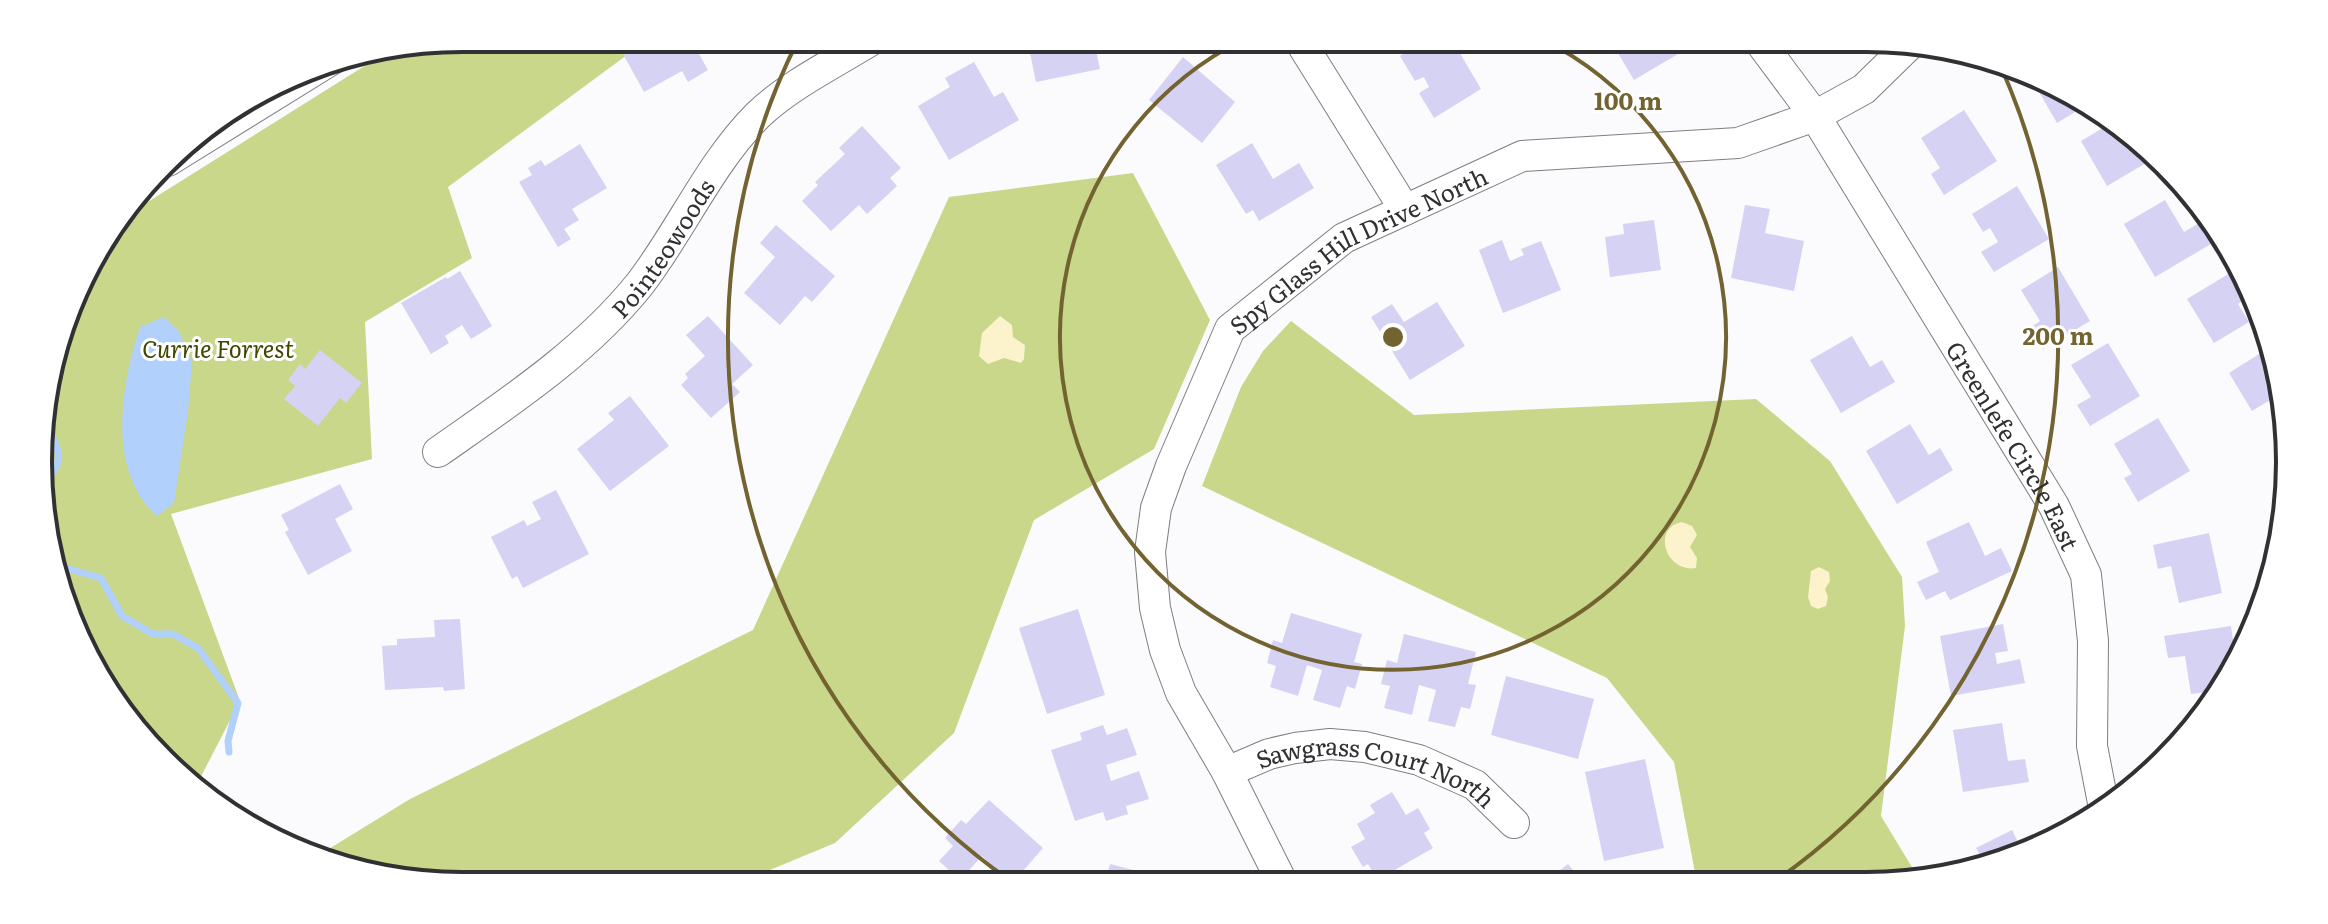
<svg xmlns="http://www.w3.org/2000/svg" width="2328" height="924" font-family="Literata,serif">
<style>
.green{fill:#c8d78a}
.sand{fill:#fcf2cc}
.water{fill:#b1d0fc}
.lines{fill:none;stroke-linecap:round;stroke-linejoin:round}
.stream{stroke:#b1d0fc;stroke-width:7}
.building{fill:#d5d2f4}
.minor-casing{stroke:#7e7e83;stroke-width:32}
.minor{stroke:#fff;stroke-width:30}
.ring{fill:none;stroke:#736331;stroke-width:4}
.labels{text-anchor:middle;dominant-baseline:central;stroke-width:6;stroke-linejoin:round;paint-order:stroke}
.street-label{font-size:24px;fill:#313133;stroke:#fff}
.park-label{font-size:24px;font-style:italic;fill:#404800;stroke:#fff}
.rim{fill:none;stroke:#313133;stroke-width:4}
.centre{fill:#736331;stroke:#fff;stroke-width:4}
.ring-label{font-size:24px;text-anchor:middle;font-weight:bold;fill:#736331;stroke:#fff;stroke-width:6;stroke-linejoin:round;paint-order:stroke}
</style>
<rect width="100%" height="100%" fill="#fbfbfe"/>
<!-- green -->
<g class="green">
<polygon points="462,38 650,38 448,187 472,258 365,322 372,459 171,514 240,701 195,788 109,697 46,545 42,406 95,250 119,220 390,50"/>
<polygon points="1133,173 1210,320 1154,449 1034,520 954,733 835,843 734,885 462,886 352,871 319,855 410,799 753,630 949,197"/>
<polygon points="1291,321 1414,415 1756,399 1830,461 1902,577 1905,626 1881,816 1921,882 1697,883 1674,762 1607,678 1202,486 1241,387 1263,351"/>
</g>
<!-- sand -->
<g class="sand">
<polygon points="1000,316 1012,325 1013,337 1025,345 1024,359 1021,363 1004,358 988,364 979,356 982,333"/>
<path d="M1682,522L1692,526L1697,535L1690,547L1697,558L1696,568C1666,573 1651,528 1682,522Z"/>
<polygon points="1819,567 1829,572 1830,581 1825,589 1828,597 1826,606 1818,609 1811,606 1808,597 1811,571"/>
</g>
<!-- water -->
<path class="water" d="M164,317L179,331L192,362L188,411L174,503L157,516C106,471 121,384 140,327Z"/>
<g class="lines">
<!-- stream -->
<g class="stream">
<path d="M42,423C58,441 68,464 44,480"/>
<polyline points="55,565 101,578 122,616 153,634 173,634 198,648 238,703 228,741 229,752"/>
</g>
</g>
<!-- building -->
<g class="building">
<polygon points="630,38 690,38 708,70 688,82 682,71 644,92 618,45"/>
<polygon points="1027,38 1112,38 1112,42 1095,46 1100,69 1036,82"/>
<polygon points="1415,38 1451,38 1481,89 1434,118 1419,93 1429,87 1424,77 1415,81 1400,56 1407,51 1403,45"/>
<polygon points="1609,38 1669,38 1678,54 1634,80"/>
<polygon points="1183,57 1235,102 1202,143 1149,100"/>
<polygon points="974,62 994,97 1003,92 1019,120 949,160 918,106 950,87 945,78"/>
<polygon points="2032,80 2085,106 2057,123"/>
<polygon points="1964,110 1997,161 1944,195 1931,174 1940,168 1921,138"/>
<polygon points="2113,122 2125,142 2134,136 2153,159 2107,186 2081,141"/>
<polygon points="862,126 901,168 890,178 897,186 867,214 859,205 831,231 802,201 818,185 815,182 845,154 839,148"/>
<polygon points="1252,143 1273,179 1299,163 1314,188 1259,221 1253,210 1246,214 1216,165"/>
<polygon points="580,144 607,188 572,209 579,220 564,229 571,239 558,247 519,182 532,175 528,168 541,160 545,166"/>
<polygon points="2017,186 2049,239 1994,272 1981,252 1998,242 1990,228 1983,232 1972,214"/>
<polygon points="2165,200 2184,232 2199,223 2211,244 2155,277 2124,224"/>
<polygon points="1745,205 1770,209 1765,233 1804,241 1794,291 1731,278"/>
<polygon points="1654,220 1661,270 1610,277 1605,237 1624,234 1623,224"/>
<polygon points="776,225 835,276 812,302 805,296 780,325 744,293 775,257 760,243"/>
<polygon points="1502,240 1510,261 1524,255 1521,249 1541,241 1561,290 1503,313 1479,250"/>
<polygon points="2058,267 2090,321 2043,349 2030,328 2040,321 2021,290"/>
<polygon points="460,271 492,326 471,339 462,325 445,336 449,343 431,354 401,303 446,277 447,279"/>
<polygon points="2230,273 2246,299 2238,304 2249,322 2214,343 2187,299"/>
<polygon points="1437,302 1465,346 1410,380 1371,317 1392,304 1404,322"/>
<polygon points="708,316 753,365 732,384 740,392 711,418 681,385 688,378 685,374 705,356 686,335"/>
<polygon points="1852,336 1870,367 1882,360 1895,382 1841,413 1810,360"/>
<polygon points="2108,343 2140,396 2090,426 2077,405 2091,397 2071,365"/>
<polygon points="2267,349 2286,407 2286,411 2279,415 2270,400 2252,411 2229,373"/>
<polygon points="320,350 362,383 346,403 340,398 318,426 284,399 295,386 288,380 300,364 305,369"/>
<polygon points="630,396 669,446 610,491 577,449 614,420 608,413"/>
<polygon points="2158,418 2190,471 2138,502 2124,478 2132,474 2114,444"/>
<polygon points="1910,424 1929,455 1940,448 1953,470 1897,504 1866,451"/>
<polygon points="340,484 353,509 335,519 352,551 308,575 285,532 289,530 281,515"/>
<polygon points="556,490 589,554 523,588 517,576 512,579 491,537 524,520 527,526 541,519 532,502"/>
<polygon points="1969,522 1985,556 2001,548 2012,571 1950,600 1945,591 1926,600 1917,582 1939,572 1926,542"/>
<polygon points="2209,533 2222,593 2179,603 2171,566 2158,569 2153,545"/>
<polygon points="1078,609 1105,695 1047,714 1019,628"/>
<polygon points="1291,613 1362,634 1354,662 1362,664 1355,689 1347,686 1340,708 1313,700 1322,670 1307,665 1298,696 1270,687 1276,666 1267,663 1273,640 1282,643"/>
<polygon points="460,619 465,689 444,691 443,687 385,690 382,646 397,645 397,639 435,637 434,620"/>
<polygon points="2003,624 2008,651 1995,653 1997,664 2020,659 2025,683 1951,696 1940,636"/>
<polygon points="2231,626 2236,660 2222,690 2191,694 2185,656 2168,658 2164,636"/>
<polygon points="1404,634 1476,652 1468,684 1476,685 1470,709 1461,707 1455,727 1428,721 1436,690 1419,685 1412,715 1384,708 1390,686 1381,684 1387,660 1397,663"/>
<polygon points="1506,676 1594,699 1578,759 1491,735"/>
<polygon points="2002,723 2008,761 2025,759 2029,782 1963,792 1953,730"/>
<polygon points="1103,725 1107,735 1127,728 1137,755 1106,765 1111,781 1139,771 1149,799 1126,806 1128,814 1106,821 1103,812 1075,821 1051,750 1082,740 1080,733"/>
<polygon points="2192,728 2190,730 2173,749 2169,734"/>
<polygon points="1645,759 1664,848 1604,861 1585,772"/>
<polygon points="1392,792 1406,815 1418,808 1430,829 1424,833 1433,848 1393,871 1397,878 1387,884 1380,884 1368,864 1363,867 1351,847 1365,839 1357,824 1375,813 1370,805"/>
<polygon points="989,800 1043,848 1023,871 1032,879 1027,885 979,885 994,867 982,856 960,880 939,861 953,846 945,838 961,820 966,824"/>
<polygon points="2012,830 2023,852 1984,863 1976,848"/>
<polygon points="1110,864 1184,883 1184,884 1105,884"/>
<polygon points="1568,864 1581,880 1589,873 1597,883 1544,883"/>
</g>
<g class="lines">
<defs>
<g id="minor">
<polyline points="1298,38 1405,210"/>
<path id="s1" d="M1757,38L1815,116L2054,506L2086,575L2093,641L2092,746L2104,808"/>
<polyline points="168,161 331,60"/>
<path id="s2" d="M438,452C509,402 584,353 639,285C681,231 709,164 758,115C789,85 838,61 875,38"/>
<path id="s3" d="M1227,772L1269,754L1295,748L1330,744L1365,747L1419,760L1475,785L1514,823"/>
<path id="s4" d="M1283,884L1227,772L1181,693L1165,650L1155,608L1150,552L1156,508L1171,466L1230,329L1344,238L1522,156L1738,143L1815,116L1864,89L1910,44"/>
</g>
</defs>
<!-- minor casing -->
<use href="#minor" class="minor-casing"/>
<!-- minor -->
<use href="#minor" class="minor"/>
</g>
<!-- distance rings -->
<g class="ring">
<path d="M1542 39A333 333 0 1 1 1244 39"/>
<path d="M1012 882A665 665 0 0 1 798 40M2001 67A665 665 0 0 1 1774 882"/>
</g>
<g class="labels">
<!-- street labels -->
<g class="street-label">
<text stroke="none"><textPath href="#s2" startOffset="306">Pointeowoods</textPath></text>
<text stroke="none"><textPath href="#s4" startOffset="752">Spy Glass Hill Drive North</textPath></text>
<text stroke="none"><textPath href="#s1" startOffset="482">Greenlefe Circle East</textPath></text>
<text stroke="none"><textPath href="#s3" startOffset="158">Sawgrass Court North</textPath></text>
</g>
<!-- park labels -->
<g class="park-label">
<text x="218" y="347">Currie Forrest</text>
</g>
</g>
<!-- crop -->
<path d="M0 0H2328V924H0ZM462 52H1866A410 410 0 0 1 2276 462V462A410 410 0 0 1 1866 872H462A410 410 0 0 1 52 462V462A410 410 0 0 1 462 52Z" fill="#fff" fill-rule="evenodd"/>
<path class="rim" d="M462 52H1866A410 410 0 0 1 2276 462V462A410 410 0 0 1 1866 872H462A410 410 0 0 1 52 462V462A410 410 0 0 1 462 52Z"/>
<circle cx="1393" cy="337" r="12" class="centre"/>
<g class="ring-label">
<text x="1628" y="110">100 m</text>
<text x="2058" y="345">200 m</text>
</g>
</svg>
